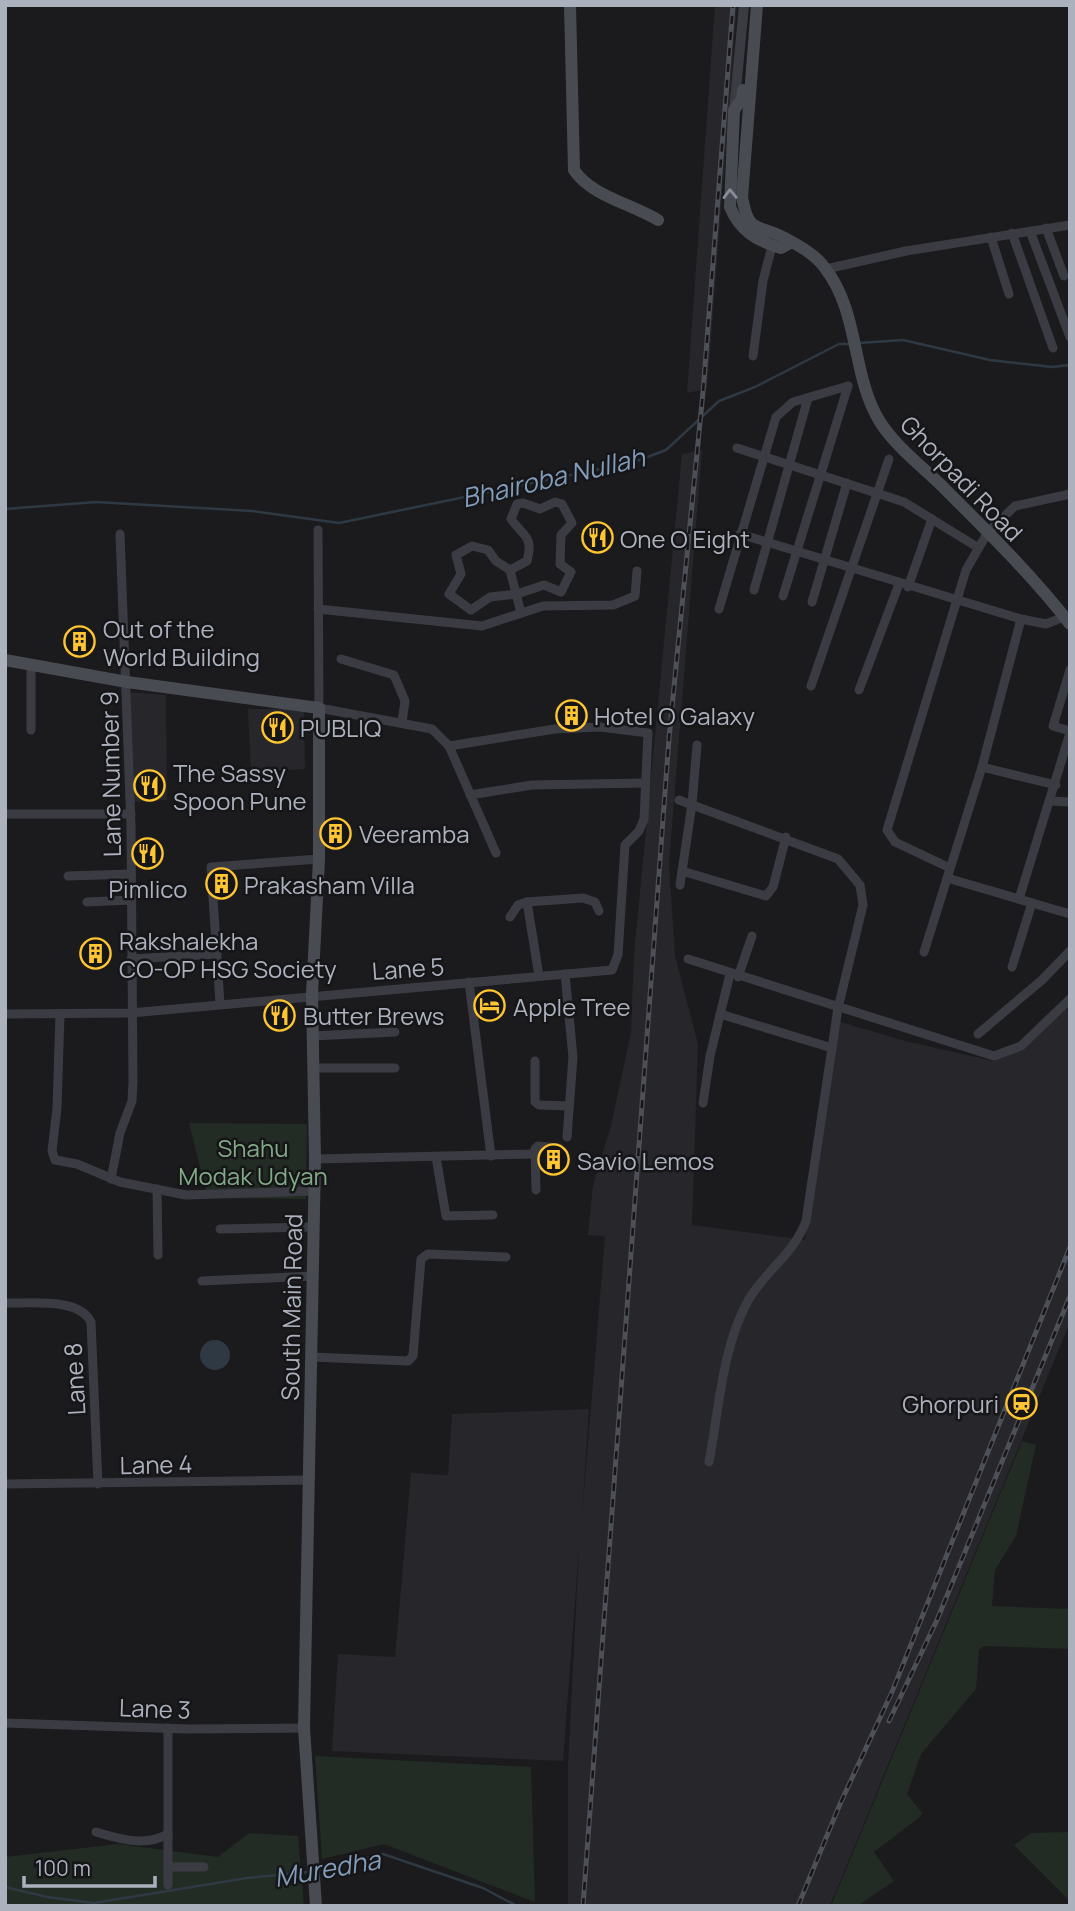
<svg xmlns="http://www.w3.org/2000/svg" width="1075" height="1911" font-family="Manrope,sans-serif">
<style>
.built{fill:#27262b}
.green{fill:#222c24}
.water{fill:#2f3943}
.lines{fill:none;stroke-linecap:round;stroke-linejoin:round}
.stream{stroke:#2f3943;stroke-width:2.5}
.minor{stroke:#3b3c43;stroke-width:9}
.tertiary{stroke:#3b3c43;stroke-width:10}
.secondary{stroke:#494b53;stroke-width:12}
.rail-casing{stroke:#4e5058;stroke-width:5}
.rail{stroke:#161618;stroke-width:2.5;stroke-dasharray:8;stroke-linecap:butt}
.oneway{stroke:#898d99}
.labels{text-anchor:middle;dominant-baseline:central;stroke-width:5;stroke-linejoin:round;paint-order:stroke}
.street-label{font-size:24px;fill:#acb1be;stroke:#161618}
.poi-label{font-size:24px;fill:#acb1be;stroke:#161618;text-anchor:start}
.park-label{font-size:24px;fill:#82aa87;stroke:#161618}
.water-label{font-size:26px;font-style:italic;fill:#829dba;stroke:#161618}
</style>
<rect width="100%" height="100%" fill="#1b1b1d"/>
<!-- built -->
<g class="built">
<polygon points="715,5 737,5 707,389 687,393"/>
<polygon points="702,450 669,864 675,956 698,1044 692,1225 805,1240 837,1021 905,1041 993,1061 1019,1051 1070,1005 1070,1322 830,1906 568,1906 568,1765 579,1548 563,1761 332,1751 338,1654 395,1657 411,1473 448,1475 452,1414 589,1409 582,1516 605,1236 588,1235 593,1185 611,1126 631,1032 634,955 682,454"/>
<polygon points="129,692 166,695 167,800 132,802"/>
<polygon points="248,709 304,709 305,769 251,772"/>
</g>
<!-- green -->
<g class="green">
<polygon points="189,1123 307,1124 306,1199 208,1198"/>
<polygon points="1022,1441 1036,1445 1016,1536 995,1570 992,1606 1070,1609 1070,1649 984,1646 979,1650 976,1689 921,1754 907,1794 922,1813 920,1817 874,1852 894,1881 857,1906 831,1906"/>
<polygon points="315,1756 531,1767 535,1902 384,1844 322,1859"/>
<polygon points="1070,1832 1070,1905 1067,1898 1014,1845 1031,1833"/>
<polygon points="249,1833 298,1836 304,1906 5,1906 5,1857 118,1844 218,1857"/>
</g>
<!-- water -->
<circle class="water" cx="215" cy="1355" r="15"/>
<g class="lines">
<!-- stream -->
<g class="stream">
<polyline points="859,343 903,340 990,360 1052,367 1070,365"/>
<polyline points="5,509 96,502 252,511 339,523 634,462 666,450 719,401 755,387 839,344 849,344"/>
<polyline points="319,1870 383,1854 483,1888 517,1906"/>
<polyline points="5,1887 47,1897 94,1903 247,1878 309,1872"/>
</g>
<!-- minor -->
<g class="minor">
<polyline points="1046,228 1064,276"/>
<polyline points="1030,231 1070,337"/>
<polyline points="1012,233 1053,348"/>
<polyline points="991,237 1009,294"/>
<polyline points="826,269 906,251 1070,225"/>
<polyline points="753,356 763,281 772,246"/>
<polyline points="737,448 904,502 977,547"/>
<polyline points="318,530 319,708 432,729 449,746 496,853"/>
<polyline points="740,534 1021,619 1046,624 1064,617"/>
<path d="M510,570L527,561C534,536 523,536 511,519L517,504L523,503L540,509L555,502L562,504L572,523L561,535L560,564L571,572L561,592L544,585L517,594L490,597L471,610L449,594L461,574L456,555L472,546L488,550L496,561L510,570L521,613"/>
<polyline points="908,587 932,519"/>
<polyline points="754,590 808,398"/>
<polyline points="783,596 848,386"/>
<polyline points="812,602 847,483"/>
<polyline points="318,609 482,626 543,606 613,605 635,596 637,571"/>
<polyline points="719,609 776,417 793,402 848,386"/>
<polyline points="341,659 394,675 405,701 402,722"/>
<polyline points="1070,670 1053,726 1070,731"/>
<polyline points="811,686 889,459"/>
<polyline points="859,690 899,584"/>
<polyline points="31,730 31,665"/>
<polyline points="982,767 1056,785"/>
<polyline points="470,795 532,785 646,783"/>
<path d="M679,800L838,859L860,885L863,905L838,1008L806,1221C795,1252 766,1271 749,1299C722,1346 719,1410 709,1462"/>
<polyline points="1051,801 1070,802"/>
<polyline points="5,814 131,814"/>
<polyline points="950,868 895,842 887,830 966,570 988,532 1015,506 1070,494"/>
<polyline points="682,871 766,896 773,887 786,837"/>
<polyline points="68,876 131,874"/>
<polyline points="947,878 1070,914"/>
<polyline points="680,885 692,804 697,745"/>
<polyline points="1019,899 1070,733"/>
<polyline points="87,902 131,900"/>
<polyline points="527,902 583,898 595,902 599,911"/>
<polyline points="510,917 518,905 527,902 539,976"/>
<polyline points="924,952 982,767 1021,619"/>
<polyline points="131,959 217,954"/>
<polyline points="688,959 994,1056 1021,1046 1070,999"/>
<polyline points="1012,967 1032,903"/>
<polyline points="565,974 573,1057 567,1137"/>
<polyline points="738,977 752,936"/>
<polyline points="469,982 491,1156"/>
<polyline points="220,1004 211,867 319,859"/>
<polyline points="5,1014 131,1013 612,970 618,955 625,845 639,831 644,819 648,733 600,727 555,729 449,746"/>
<polyline points="60,1014 57,1108 52,1151 55,1160 77,1164 120,1182 186,1195 314,1191"/>
<polyline points="720,1014 832,1048"/>
<polyline points="978,1034 1042,980 1070,951"/>
<polyline points="313,1036 395,1032"/>
<polyline points="535,1061 535,1102 539,1105 569,1106"/>
<polyline points="313,1068 395,1068"/>
<polyline points="703,1103 710,1056 730,974"/>
<polyline points="436,1157 446,1216 493,1215"/>
<polyline points="315,1159 535,1154"/>
<polyline points="111,1179 120,1133 132,1101 133,1082 131,826 120,534"/>
<polyline points="157,1189 158,1255"/>
<polyline points="536,1190 535,1149 538,1146 559,1148"/>
<polyline points="220,1229 314,1227"/>
<polyline points="202,1281 313,1276"/>
<path d="M5,1303C29,1304 79,1297 91,1322L98,1484"/>
<polyline points="311,1357 408,1361 413,1356 421,1259 428,1254 506,1257"/>
<polyline points="5,1484 308,1480"/>
<polyline points="5,1723 187,1729 304,1728"/>
<polyline points="168,1728 168,1885"/>
<path d="M96,1832C120,1839 145,1847 168,1834"/>
<polyline points="168,1867 204,1867"/>
</g>
<!-- tertiary -->
<polyline class="tertiary" points="734,110 744,5"/>
<!-- secondary -->
<g class="secondary">
<path d="M570,5L574,170C591,196 632,204 658,220"/>
<path d="M757,5L742,197C749,235 756,223 783,237C798,245 815,254 825,268C860,313 851,375 880,422C896,447 923,467 943,487C987,531 1032,575 1070,624"/>
<path d="M743,90L742,99L734,110L730,207C740,231 757,241 781,248L790,243"/>
<polyline points="5,660 127,682 319,708 319,859 312,994 315,1159 304,1728 316,1906"/>
</g>
<defs>
<g id="rail">
<polyline points="889,1721 937,1620 1070,1296"/>
<polyline points="583,1906 669,738 703,392 733,5"/>
<polyline points="798,1906 840,1804 892,1692 1070,1247"/>
</g>
</defs>
<!-- rail casing -->
<use href="#rail" class="rail-casing"/>
<!-- rail -->
<use href="#rail" class="rail"/>
</g>
<!-- one-way arrows -->
<defs><path id="oneway-chevron" d="M-2-3.5L2.5 0L-2 3.5" fill="none" stroke-width="1.6" stroke-linecap="round" stroke-linejoin="round" transform="scale(1.75)"/></defs>
<use class="oneway" href="#oneway-chevron" transform="translate(730 194) rotate(-91)"/>
<!-- icons -->
<defs>
<symbol id="restaurant-ring" viewBox="-11 -11 22 22"><circle r="9.5" fill="#161618" stroke="#ffc631" stroke-width="1.5"/><path d="M-5-6h1v4h1v-4h1v4h1v-4h1v5L-1.5 .5V6h-2V.5L-5-1ZM5-6V6H3V1.5H1.5Q1.5-4 5-6Z" fill="#ffc631"/></symbol>
<symbol id="building-ring" viewBox="-11 -11 22 22"><circle r="9.5" fill="#161618" stroke="#ffc631" stroke-width="1.5"/><path d="M-4-6H4V6H1V3H-1V6H-4ZM-2.5-4.3h1.7v1.8h-1.7ZM.8-4.3h1.7v1.8H.8ZM-2.5-1h1.7V.8h-1.7ZM.8-1h1.7V.8H.8Z" fill="#ffc631"/></symbol>
<symbol id="hotel-ring" viewBox="-11 -11 22 22"><circle r="9.5" fill="#161618" stroke="#ffc631" stroke-width="1.5"/><path d="M-6-4.5h1.5V1H6V5H4.5V3h-9V5H-6ZM-4 0a1.8 1.8 0 1 1 3.6 0ZM.5 0V-2.5h3Q6-2.5 6 0Z" fill="#ffc631"/></symbol>
<symbol id="station-ring" viewBox="-11 -11 22 22"><circle r="9.5" fill="#161618" stroke="#ffc631" stroke-width="1.5"/><path d="M-3-6H3Q5-6 5-4V2Q5 4 3 4L4.5 6H3L1.5 4h-3L-3 6H-4.5L-3 4Q-5 4-5 2V-4Q-5-6-3-6ZM-3.5-4v3h7v-3ZM-3.5 1v1.5H-2V1ZM2 1v1.5H3.5V1Z" fill="#ffc631"/></symbol>
</defs>
<g fill-rule="evenodd">
<use href="#restaurant-ring" x="580" y="520" width="35" height="35"/>
<use href="#building-ring" x="62" y="624" width="35" height="35"/>
<use href="#building-ring" x="554" y="698" width="35" height="35"/>
<use href="#restaurant-ring" x="260" y="710" width="35" height="35"/>
<use href="#restaurant-ring" x="132" y="768" width="35" height="35"/>
<use href="#building-ring" x="318" y="816" width="35" height="35"/>
<use href="#restaurant-ring" x="130" y="836" width="35" height="35"/>
<use href="#building-ring" x="204" y="866" width="35" height="35"/>
<use href="#building-ring" x="78" y="936" width="35" height="35"/>
<use href="#hotel-ring" x="472" y="988" width="35" height="35"/>
<use href="#restaurant-ring" x="262" y="998" width="35" height="35"/>
<use href="#building-ring" x="536" y="1142" width="35" height="35"/>
<use href="#station-ring" x="1004" y="1386" width="35" height="35"/>
</g>
<g class="labels">
<!-- street labels -->
<g class="street-label">
<text transform="translate(962 478) rotate(46)">Ghorpadi Road</text>
<text transform="translate(110 774) rotate(-91)">Lane Number 9</text>
<text transform="translate(408 968) rotate(-4)">Lane 5</text>
<text transform="translate(291 1307) rotate(-89)">South Main Road</text>
<text transform="translate(74 1379) rotate(-93)">Lane 8</text>
<text transform="translate(156 1464) rotate(-1)">Lane 4</text>
<text transform="translate(155 1708) rotate(2)">Lane 3</text>
</g>
<!-- poi labels -->
<g class="poi-label">
<text x="620" y="538">One O Eight</text>
<text x="103" y="628">Out of the<tspan x="103" dy="28">World Building</tspan></text>
<text x="594" y="715">Hotel O Galaxy</text>
<text x="300" y="727">PUBLIQ</text>
<text x="173" y="772">The Sassy<tspan x="173" dy="28">Spoon Pune</tspan></text>
<text x="359" y="833">Veeramba</text>
<text x="244" y="884">Prakasham Villa</text>
<text x="148" y="888" text-anchor="middle">Pimlico</text>
<text x="119" y="940">Rakshalekha<tspan x="119" dy="28">CO-OP HSG Society</tspan></text>
<text x="513" y="1006">Apple Tree</text>
<text x="303" y="1015">Butter Brews</text>
<text x="577" y="1160">Savio Lemos</text>
<text x="999" y="1403" text-anchor="end">Ghorpuri</text>
</g>
<!-- park labels -->
<g class="park-label">
<text x="253" y="1147">Shahu<tspan x="253" dy="28">Modak Udyan</tspan></text>
</g>
<!-- water labels -->
<g class="water-label">
<text transform="translate(553 477) rotate(-13)">Bhairoba Nullah</text>
<text transform="translate(327 1868) rotate(-10)">Muredha</text>
</g>
</g>
<!-- border -->
<rect width="1075" height="1911" fill="none" stroke="#acb1be" stroke-width="14"/>
<!-- scale -->
<path d="M24 1876v10h131v-10" fill="none" stroke="#acb1be" stroke-width="3.5"/>
<text x="35" y="1876" font-size="21" fill="#acb1be" stroke="#161618" stroke-width="5" paint-order="stroke">100 m</text>
</svg>
